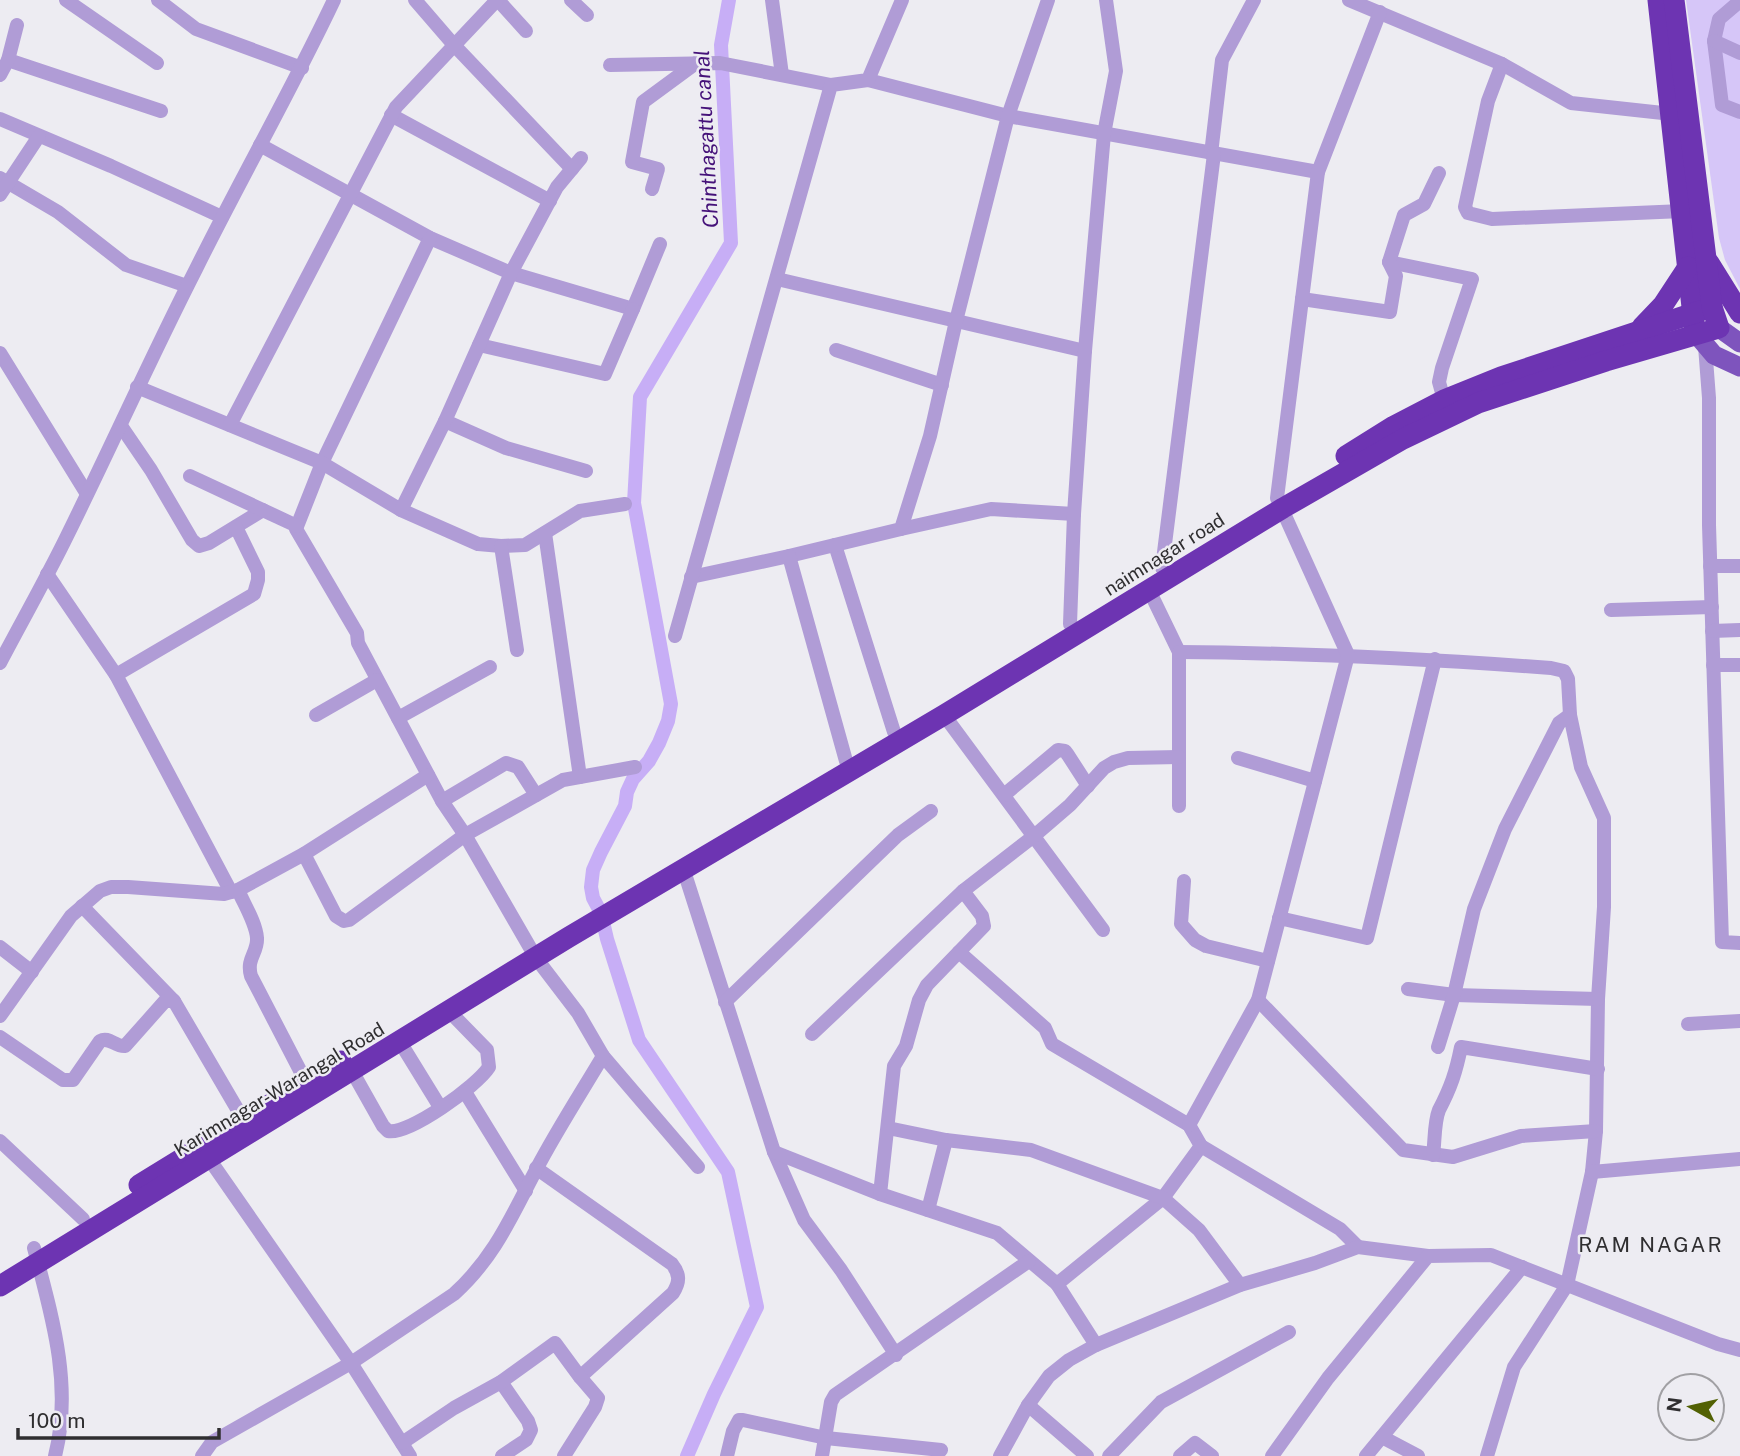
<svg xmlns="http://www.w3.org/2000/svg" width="1740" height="1456" font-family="'Public Sans',sans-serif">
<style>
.green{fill:#d6c6f8}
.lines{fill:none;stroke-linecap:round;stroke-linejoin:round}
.canal{stroke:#c7aef6;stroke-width:14}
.minor{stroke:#b09cd6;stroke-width:14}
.major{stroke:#7e54bd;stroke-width:19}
.highway{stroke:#6d34b2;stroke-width:21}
.labels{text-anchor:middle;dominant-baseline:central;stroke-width:5;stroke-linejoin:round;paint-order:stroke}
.street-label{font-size:19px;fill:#2f2e30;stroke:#edecf2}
.water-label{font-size:21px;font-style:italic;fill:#451279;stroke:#edecf2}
.neighbourhood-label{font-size:21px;letter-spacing:2px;fill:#2f2e30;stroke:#edecf2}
</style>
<rect width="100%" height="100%" fill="#edecf2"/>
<!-- green -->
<polygon class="green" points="1686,0 1740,0 1740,289 1725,260 1719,238"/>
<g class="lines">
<!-- canal -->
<polyline class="canal" points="687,1456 714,1394 757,1307 728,1172 639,1040 607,939 601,913 593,898 591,887 593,870 601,852 625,806 627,792 633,779 649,761 659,743 668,721 671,704 634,503 640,397 731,243 721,45 729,0"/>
<!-- minor -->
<g class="minor">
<polyline points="66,0 157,63"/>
<polyline points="158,0 196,29 302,68"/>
<polyline points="415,0 453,44 572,169"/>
<polyline points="498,0 526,31"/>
<polyline points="571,0 587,15"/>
<polyline points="772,0 782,75"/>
<polyline points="1349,0 1502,64 1571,103 1672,114"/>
<polyline points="1740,1 1719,19 1714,41 1722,105 1740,112"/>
<polyline points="1714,41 1740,53"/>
<polyline points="8,60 161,111"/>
<polyline points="1502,64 1488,101 1465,207 1468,213 1492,219 1683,211"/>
<polyline points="610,65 720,63 831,85"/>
<polyline points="0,75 8,60 17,25"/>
<polyline points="868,80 1008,116 1318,172 1380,12"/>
<polyline points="391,115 550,201"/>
<polyline points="0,119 111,166 222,217"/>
<polyline points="260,145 430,238 511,273 633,309 660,244"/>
<polyline points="1211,154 1222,60 1254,0"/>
<polyline points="0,178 58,212 126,265 187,286"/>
<polyline points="652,189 658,169 632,162 643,102 696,63"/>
<polyline points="0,195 39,136"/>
<polyline points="430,238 322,463 296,529 357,633 358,643 442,801 465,835 536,958 578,1013 603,1056 698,1167"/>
<polyline points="1389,262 1472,279 1442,368 1439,382 1444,400"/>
<polyline points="777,279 1085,351"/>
<polyline points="1302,299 1390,312 1396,276 1389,262 1404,215 1424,204 1439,173"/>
<polyline points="479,345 605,374 633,309"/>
<polyline points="1705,346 1709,398 1709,525 1722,942 1740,943"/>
<polyline points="836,350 942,385"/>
<polyline points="0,353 87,494"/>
<polyline points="137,387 322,463 401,510 478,544 501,546 525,545 580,511 625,504"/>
<polyline points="445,421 506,448 586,471"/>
<polyline points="230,425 396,107 497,0"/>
<polyline points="121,426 151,470 192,540 199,546 209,543 263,510"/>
<polyline points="190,476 297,526"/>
<polyline points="401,510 445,421 511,273 557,187 581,158"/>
<polyline points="901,529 991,509 1074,514"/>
<polyline points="545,533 580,777"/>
<polyline points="835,545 894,732"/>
<polyline points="501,546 517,650"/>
<polyline points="789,556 901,529 930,436 956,321 1008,116 1048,0"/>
<polyline points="1710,566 1740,566"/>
<polyline points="1162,568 1214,154"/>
<polyline points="47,574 116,675 254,594 258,580 258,572 236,527"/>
<polyline points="691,577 789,556 846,761"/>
<polyline points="1149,590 1179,652 1179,806"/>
<polyline points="1611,610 1712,607"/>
<polyline points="1070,624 1074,514 1085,351 1104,134 1116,71 1106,0"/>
<polyline points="1712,631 1740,630"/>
<polyline points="675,636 831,85 868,80 902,0"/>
<path d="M1179,652C1303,653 1427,659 1551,668L1564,671L1568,679L1570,715L1581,767L1604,818V907L1598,999L1596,1131L1592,1172L1567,1285L1514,1367L1487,1456"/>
<path d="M0,663C22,621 46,579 67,536C111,447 151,357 196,269C241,178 291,91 334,0"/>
<polyline points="1713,665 1740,665"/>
<polyline points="116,675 231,892"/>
<polyline points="316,715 377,680"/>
<polyline points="944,715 1103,930"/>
<polyline points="398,718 490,667"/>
<polyline points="1238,758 1315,781"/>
<polyline points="1004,795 1058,750 1065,751 1068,755 1088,786"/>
<polyline points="442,801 506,763 518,767 536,795"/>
<polyline points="304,854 336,916 344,921 349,920 465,835 563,780 635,767"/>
<polyline points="684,871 774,1152 804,1220 841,1270 896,1355"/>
<polyline points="1184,881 1181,924 1195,940 1206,946 1268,961"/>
<path d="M238,890C244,904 256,923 257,938C258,953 246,958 251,976L306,1082"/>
<polyline points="82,906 174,1001"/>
<polyline points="1279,918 1367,938 1435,659"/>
<polyline points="0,947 32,972"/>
<polyline points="959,952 1045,1028 1052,1044 1189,1125 1201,1146 1163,1198 1057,1284"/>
<polyline points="1408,989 1454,995 1598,999"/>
<polyline points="1258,1000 1403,1150 1453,1157 1521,1136 1596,1131"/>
<polyline points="725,1002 898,835 931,811"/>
<polyline points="0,1016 71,916 100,891 111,887 128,887 224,894 238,890 304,854 428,775"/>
<polyline points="1688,1024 1740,1021"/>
<polyline points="812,1034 963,891 1034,836 1070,805 1104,768 1114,762 1128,758 1179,757"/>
<path d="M0,1037L63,1080H73L100,1041C109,1036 115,1047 125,1046L165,1001H174L243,1119"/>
<polyline points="400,1042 440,1107"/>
<polyline points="1438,1047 1454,995 1474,909 1505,829 1559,723 1570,715"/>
<path d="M352,1071L383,1126L388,1131C409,1135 477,1086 489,1067L487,1050L450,1012"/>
<polyline points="465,1092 526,1191"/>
<polyline points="1189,1125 1258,1000 1348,655 1277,498 1318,172"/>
<polyline points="888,1128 946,1140"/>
<polyline points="0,1141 83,1219"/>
<polyline points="1201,1146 1340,1229 1358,1247"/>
<polyline points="774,1152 880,1194 997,1233 1057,1284 1096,1345"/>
<polyline points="205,1153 351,1363 410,1456"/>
<path d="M1433,1155C1435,1142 1434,1122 1439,1110C1451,1087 1456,1072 1461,1047L1598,1069"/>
<path d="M536,1168L672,1264C680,1274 680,1282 673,1293L580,1377"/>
<polyline points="1592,1172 1740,1159"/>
<polyline points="880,1194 894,1066 906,1046 919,1000 927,985 984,926 982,916 963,891"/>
<polyline points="928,1210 946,1140 1031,1150 1163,1198 1199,1230 1240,1285"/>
<path d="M34,1248C52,1316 73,1386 55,1456"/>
<polyline points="501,1382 528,1421 531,1430 526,1440 502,1456"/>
<polyline points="1028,1405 1087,1456"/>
<polyline points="1382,1437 1418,1456"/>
<polyline points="402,1443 454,1408 501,1382 555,1343 580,1377 598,1398 595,1407 564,1456"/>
<path d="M202,1456L212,1442L351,1363L454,1294C495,1257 512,1215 537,1168C557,1130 581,1093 603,1056"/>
<polyline points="727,1456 733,1431 739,1420 743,1420 826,1438 941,1450"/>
<polyline points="822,1456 831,1402 835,1395 1029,1261"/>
<polyline points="1000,1456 1028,1405 1049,1376 1069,1360 1096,1345 1240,1285 1315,1263 1358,1247 1428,1256"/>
<polyline points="1109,1456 1161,1402 1289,1332"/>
<polyline points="1180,1456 1195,1443 1212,1456"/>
<polyline points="1272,1456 1328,1378 1428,1256 1491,1255 1718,1344 1740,1350"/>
<polyline points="1366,1456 1522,1267"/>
</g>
<!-- major -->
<g class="major">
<polyline points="1719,328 1740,343"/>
<polyline points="1697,335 1714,355 1740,367"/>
</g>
<!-- highway -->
<g class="highway">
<polyline points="1658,0 1694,325"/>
<polyline points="1709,263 1740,313"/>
<polyline points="1642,327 1663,305 1688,267"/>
<polyline points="1346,456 1394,426 1444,400 1501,377 1712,307"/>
<polyline points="139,1185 341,1061"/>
<polyline points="0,1286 569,937 944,715 1283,508 1403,439 1478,403 1606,361 1719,328 1712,307 1674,0"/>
</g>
</g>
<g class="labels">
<!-- street labels -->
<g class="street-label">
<text transform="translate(1164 554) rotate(-32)">naimnagar road</text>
<text transform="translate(279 1089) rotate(-31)">Karimnagar-Warangal Road</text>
</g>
<!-- water labels -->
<g class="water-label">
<text transform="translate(706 139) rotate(-93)">Chinthagattu canal</text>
</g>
<!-- neighbourhood labels -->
<g class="neighbourhood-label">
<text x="1651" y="1244">RAM NAGAR</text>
</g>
</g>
<!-- north arrow -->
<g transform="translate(1691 1407) rotate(278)"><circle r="33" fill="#edecf2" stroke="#a1a0a4" stroke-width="2"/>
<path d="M0-5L12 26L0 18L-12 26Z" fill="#526104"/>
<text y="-10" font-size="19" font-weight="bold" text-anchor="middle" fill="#2f2e30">N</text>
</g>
<!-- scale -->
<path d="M18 1428v10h201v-10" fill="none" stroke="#2f2e30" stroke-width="3.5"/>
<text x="28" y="1428" font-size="21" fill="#2f2e30" stroke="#edecf2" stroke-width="5" paint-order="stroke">100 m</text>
</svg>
